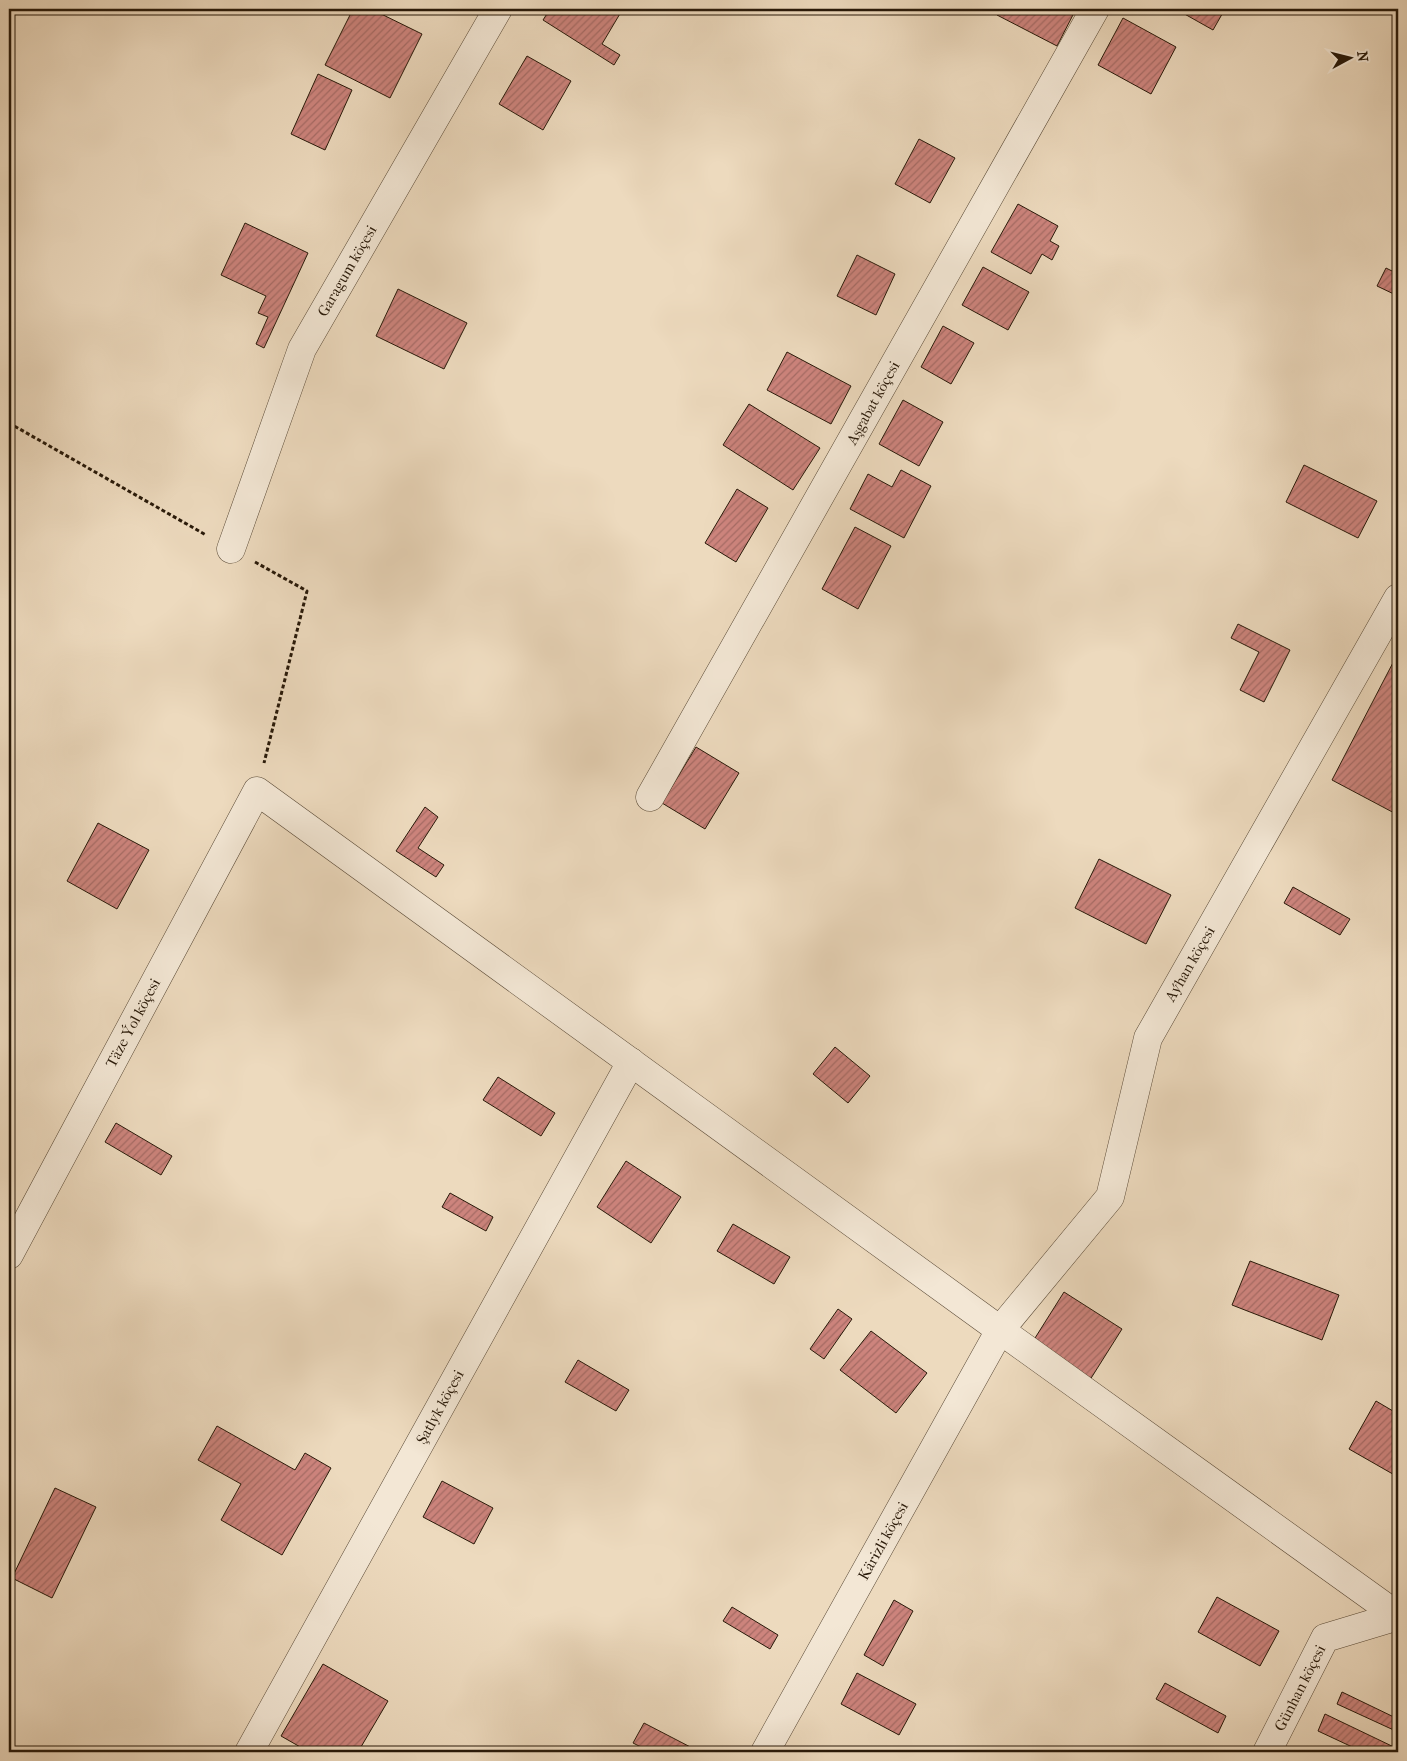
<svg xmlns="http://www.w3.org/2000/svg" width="1407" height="1761" font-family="'IM FELL French Canon',serif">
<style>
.building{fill:url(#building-hatch);stroke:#281909}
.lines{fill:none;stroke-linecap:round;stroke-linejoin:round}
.minor-casing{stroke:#594936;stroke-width:29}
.path{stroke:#281909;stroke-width:3;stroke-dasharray:4 2.5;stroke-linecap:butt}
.minor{stroke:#f3e7d5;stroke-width:28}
.labels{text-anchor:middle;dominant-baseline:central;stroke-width:4;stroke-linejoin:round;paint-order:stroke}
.street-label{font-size:15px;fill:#281909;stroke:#f3e7d5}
</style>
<defs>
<pattern id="building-hatch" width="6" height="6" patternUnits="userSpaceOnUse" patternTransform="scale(1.25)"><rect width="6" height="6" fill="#cd847d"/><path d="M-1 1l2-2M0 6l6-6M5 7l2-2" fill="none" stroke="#a66b65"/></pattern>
</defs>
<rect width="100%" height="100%" fill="#eddabe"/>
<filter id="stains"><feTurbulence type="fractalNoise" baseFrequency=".004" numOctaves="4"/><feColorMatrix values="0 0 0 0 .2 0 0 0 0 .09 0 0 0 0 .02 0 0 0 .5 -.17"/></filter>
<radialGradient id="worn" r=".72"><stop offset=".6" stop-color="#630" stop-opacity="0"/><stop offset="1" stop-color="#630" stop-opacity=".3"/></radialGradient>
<!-- building -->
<g class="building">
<polygon points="353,9 371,9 422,34 390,98 325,65"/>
<polygon points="550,9 617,9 621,12 602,44 620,55 614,65 543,20"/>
<polygon points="1000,9 1076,9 1057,46 997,15"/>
<polygon points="1183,9 1225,9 1213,30 1181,12"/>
<polygon points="1123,18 1176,47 1151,94 1098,65"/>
<polygon points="527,56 571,81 543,130 499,104"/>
<polygon points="318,74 352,90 325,150 291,134"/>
<polygon points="919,139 955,158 930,203 895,184"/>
<polygon points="1018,204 1058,226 1050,241 1059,246 1052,260 1042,254 1031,274 991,252"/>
<polygon points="245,223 308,253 264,348 256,344 268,317 258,313 266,296 221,275"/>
<polygon points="857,255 895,274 876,315 837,296"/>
<polygon points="983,267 1029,292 1008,330 962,305"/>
<polygon points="1386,268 1398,274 1398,296 1377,286"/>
<polygon points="398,289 467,323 444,369 376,336"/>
<polygon points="943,326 974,343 951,384 921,367"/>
<polygon points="787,352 851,386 831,424 767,390"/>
<polygon points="903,400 943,422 919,466 879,444"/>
<polygon points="749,404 820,448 793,490 723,445"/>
<polygon points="1304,465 1377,501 1358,538 1286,502"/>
<polygon points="901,470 931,486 904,538 850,509 868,474 892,487"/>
<polygon points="737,489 768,508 736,562 705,543"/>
<polygon points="855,527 891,546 858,609 822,589"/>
<polygon points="1238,624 1290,650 1264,702 1240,690 1259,652 1231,638"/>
<polygon points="1398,653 1398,815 1332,780"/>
<polygon points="696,747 739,773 705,829 662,803"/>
<polygon points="425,807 438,817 418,848 444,865 436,877 396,851"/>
<polygon points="98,823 149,850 117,909 67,881"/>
<polygon points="1099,859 1171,895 1146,944 1075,908"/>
<polygon points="1293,887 1350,919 1340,935 1284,903"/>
<polygon points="835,1047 870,1076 848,1103 813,1074"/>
<polygon points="498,1077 555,1113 541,1136 483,1100"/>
<polygon points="116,1123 172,1156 161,1175 105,1142"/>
<polygon points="626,1161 681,1197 651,1243 597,1207"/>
<polygon points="450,1193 493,1217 486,1231 442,1207"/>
<polygon points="733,1224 790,1257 774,1284 717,1251"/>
<polygon points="1250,1261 1339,1295 1322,1340 1232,1305"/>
<polygon points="1064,1292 1122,1329 1088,1383 1030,1346"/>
<polygon points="838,1309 852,1319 824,1359 810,1349"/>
<polygon points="871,1331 927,1373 896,1413 840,1370"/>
<polygon points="578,1360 629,1390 616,1411 565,1382"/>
<polygon points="1376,1401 1398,1414 1398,1477 1349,1449"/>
<polygon points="217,1426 295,1470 305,1453 331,1468 282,1555 221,1520 241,1484 198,1460"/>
<polygon points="442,1481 493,1508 474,1544 423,1517"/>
<polygon points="55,1488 96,1507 52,1598 12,1578"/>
<polygon points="1217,1597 1279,1631 1260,1666 1198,1632"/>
<polygon points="894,1600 913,1611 883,1666 864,1655"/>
<polygon points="732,1607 778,1635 770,1649 723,1621"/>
<polygon points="323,1664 388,1701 358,1752 309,1752 281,1736"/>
<polygon points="857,1673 916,1704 899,1735 841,1704"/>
<polygon points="1165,1683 1226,1716 1218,1733 1156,1699"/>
<polygon points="1342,1692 1398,1719 1398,1732 1337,1704"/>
<polygon points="1325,1714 1398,1749 1398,1752 1363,1752 1318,1731"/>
<polygon points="644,1723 700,1752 651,1752 633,1743"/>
</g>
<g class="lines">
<defs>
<g id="minor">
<polyline points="231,549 302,349 498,9"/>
<polyline points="650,797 1095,9"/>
<polyline points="9,1255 257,791 1000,1330 1398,1616"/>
<polyline points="249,1752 631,1062"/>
<polyline points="765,1752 1000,1330 1110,1197 1148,1038 1398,598"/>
<polyline points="1267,1752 1325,1638 1398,1616"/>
</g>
</defs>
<!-- minor casing -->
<use href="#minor" class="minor-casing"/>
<!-- path -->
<g class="path">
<polyline points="9,423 206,535"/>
<polyline points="255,562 307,591 264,763"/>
</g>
<!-- minor -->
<use href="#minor" class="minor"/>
</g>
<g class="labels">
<!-- street labels -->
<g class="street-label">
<text transform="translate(347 271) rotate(-60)">Garagum köçesi</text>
<text transform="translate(873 403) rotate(-61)">Aşgabat köçesi</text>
<text transform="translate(1190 964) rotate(-60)">Aýhan köçesi</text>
<text transform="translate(133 1023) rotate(-62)">Täze Ýol köçesi</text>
<text transform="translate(440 1407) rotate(-61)">Şatlyk köçesi</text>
<text transform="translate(883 1541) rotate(-61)">Kärizli köçesi</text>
<text transform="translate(1300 1688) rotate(-63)">Günhan köçesi</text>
</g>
</g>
<!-- margin -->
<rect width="1407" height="1761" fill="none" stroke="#eddabe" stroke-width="30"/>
<rect x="10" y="10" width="1387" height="1741" fill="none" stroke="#281909" stroke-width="2.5"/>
<rect x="15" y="15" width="1377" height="1731" fill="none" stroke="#281909"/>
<!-- north arrow -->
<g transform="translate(1350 58) rotate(83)" stroke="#f3e7d5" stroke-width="4" paint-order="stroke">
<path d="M0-4L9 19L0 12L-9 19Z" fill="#281909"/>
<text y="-8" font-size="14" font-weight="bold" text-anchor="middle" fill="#281909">N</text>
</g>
<rect width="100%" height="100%" filter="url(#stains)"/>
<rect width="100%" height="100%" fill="url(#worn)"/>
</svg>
